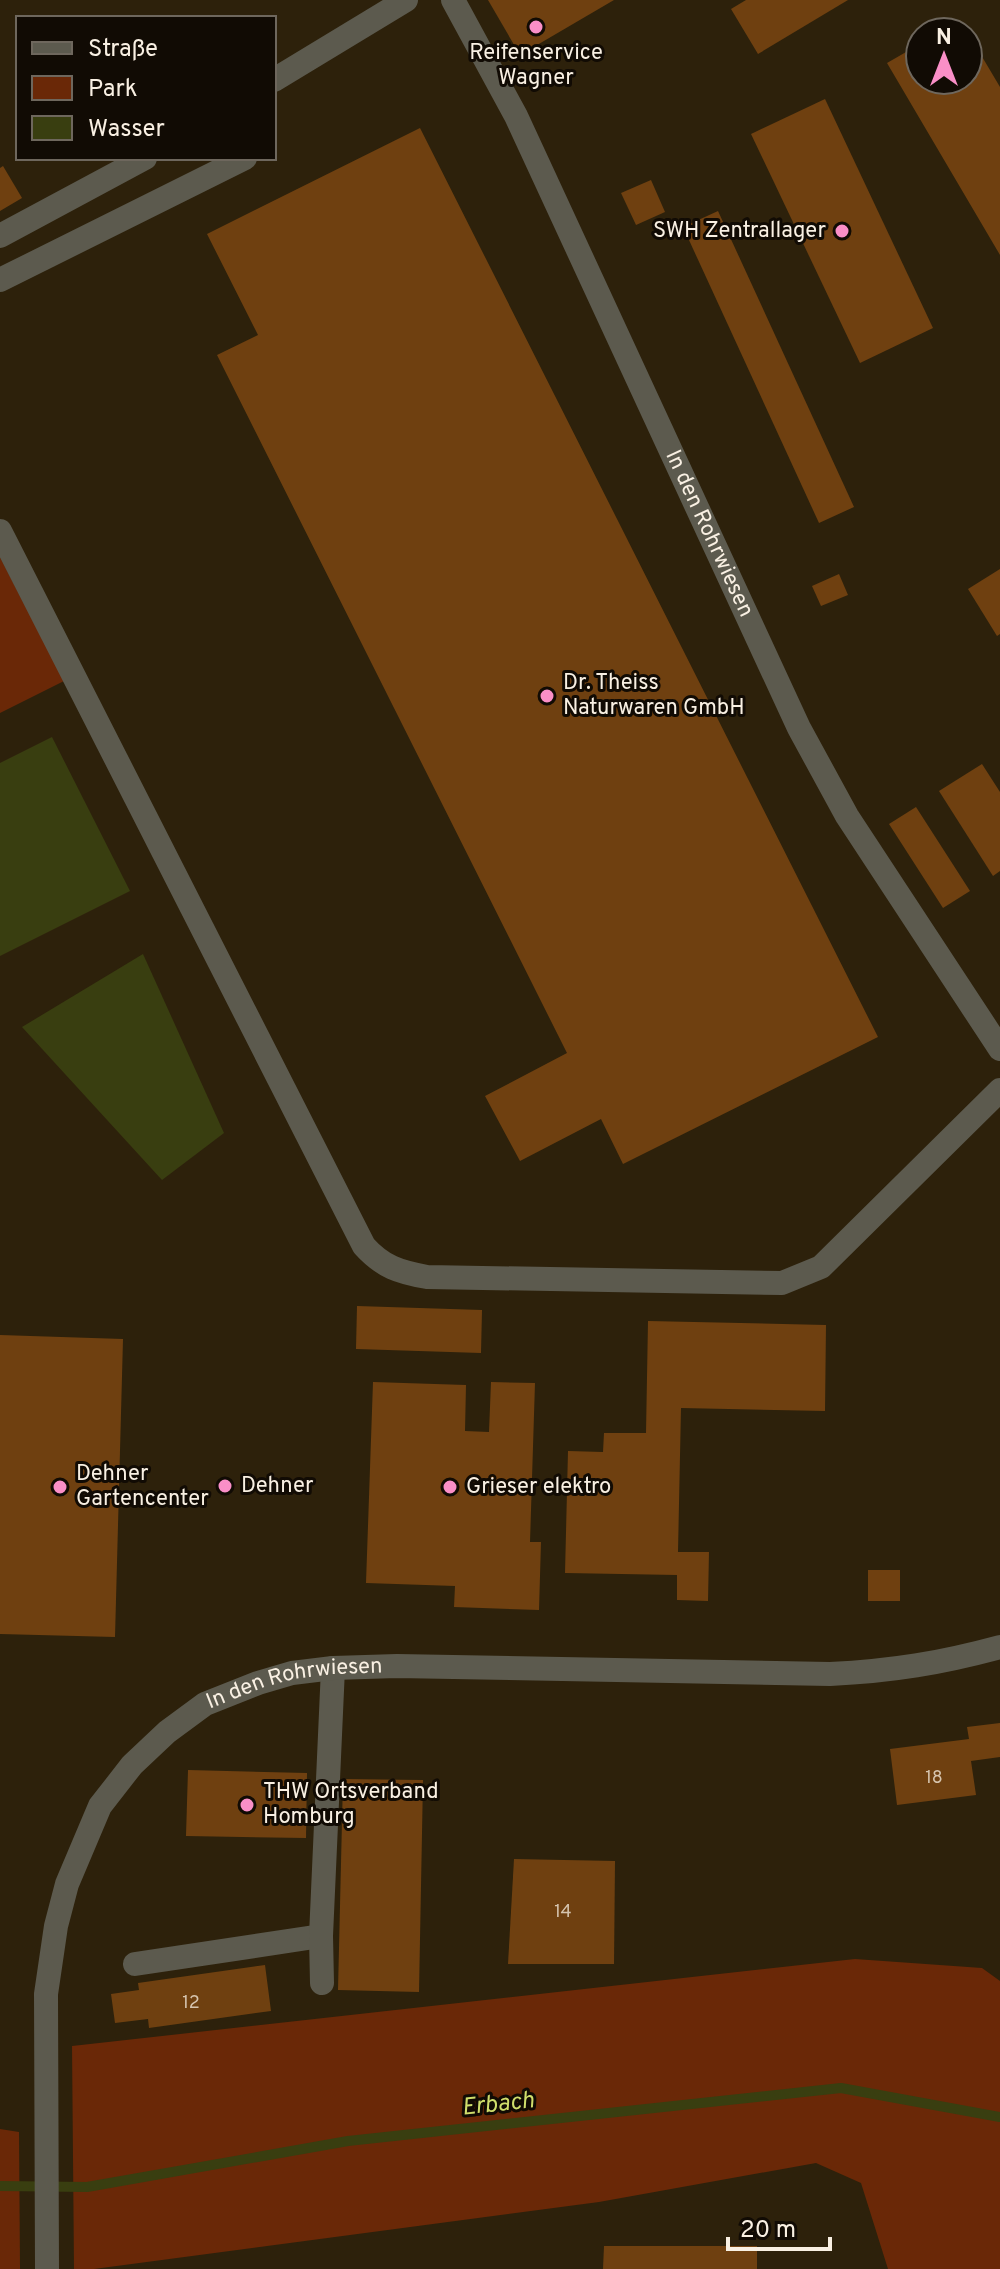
<svg xmlns="http://www.w3.org/2000/svg" width="1000" height="2269" font-family="Overpass,sans-serif">
<style>
.green{fill:#6a2807}
.water{fill:#393e10}
.lines{fill:none;stroke-linecap:round;stroke-linejoin:round}
.stream{stroke:#393e10;stroke-width:10}
.building{fill:#6f4010}
.minor{stroke:#5c5a4e;stroke-width:24}
.poi-dot{fill:#fa8fc7;stroke:#110b04;stroke-width:3}
.labels{text-anchor:middle;dominant-baseline:central;stroke-width:6;stroke-linejoin:round;paint-order:stroke}
.number-label{font-size:18px;fill:#d6c4ae}
.poi-label{font-size:22px;fill:#f9f0e3;stroke:#110b04;text-anchor:start}
.street-label{font-size:22px;fill:#f9f0e3;stroke:#110b04}
.water-label{font-size:24px;font-style:italic;fill:#d0de6b;stroke:#110b04}
</style>
<rect width="100%" height="100%" fill="#2d210b"/>
<!-- green -->
<g class="green">
<polygon points="0,557 64,681 0,713"/>
<polygon points="855,1959 982,1968 1000,1981 1000,2269 888,2269 861,2183 816,2163 599,2202 94,2269 74,2269 72,2046"/>
<polygon points="0,2129 19,2132 20,2269 0,2269"/>
</g>
<!-- water -->
<g class="water">
<polygon points="52,737 130,891 0,956 0,763"/>
<polygon points="143,954 224,1133 162,1180 22,1027"/>
</g>
<g class="lines">
<!-- stream -->
<polyline class="stream" points="0,2186 87,2187 348,2141 841,2088 1000,2117"/>
</g>
<!-- building -->
<g class="building">
<polygon points="488,0 614,0 520,55"/>
<polygon points="746,0 848,0 758,54 731,9"/>
<polygon points="960,20 967,32 940,32"/>
<polygon points="968,33 1000,87 1000,255 887,63 920,44 920,80 968,80"/>
<polygon points="825,99 933,328 860,363 751,134"/>
<polygon points="420,128 878,1037 623,1164 601,1119 520,1161 485,1096 567,1053 217,355 258,335 207,234"/>
<polygon points="3,166 22,198 0,211 0,168"/>
<polygon points="651,180 665,212 636,225 621,193"/>
<polygon points="718,211 854,507 819,523 683,227"/>
<polygon points="1000,569 1000,634 997,636 968,589"/>
<polygon points="839,574 848,595 821,606 812,586"/>
<polygon points="982,764 1000,792 1000,871 993,876 939,791"/>
<polygon points="916,807 970,891 943,908 889,824"/>
<polygon points="357,1306 482,1310 481,1353 356,1349"/>
<polygon points="648,1321 826,1325 825,1411 681,1408 678,1552 709,1552 708,1601 677,1600 677,1575 565,1573 568,1451 603,1452 604,1433 646,1433"/>
<polygon points="0,1335 123,1339 115,1637 0,1634"/>
<polygon points="373,1382 466,1385 465,1431 489,1432 491,1382 535,1383 530,1542 541,1542 539,1610 454,1607 455,1586 366,1583"/>
<rect x="868" y="1570" width="32" height="31"/>
<polygon points="1000,1723 1000,1757 971,1761 976,1795 897,1805 890,1749 969,1739 967,1727"/>
<polygon points="188,1770 307,1773 306,1838 186,1836"/>
<polygon points="343,1779 423,1780 419,1992 338,1990"/>
<polygon points="514,1859 615,1861 614,1964 508,1964"/>
<polygon points="265,1965 271,2011 149,2028 148,2019 115,2023 111,1994 139,1990 138,1983"/>
<polygon points="604,2246 757,2246 757,2269 603,2269"/>
</g>
<g class="lines">
<!-- minor -->
<g class="minor">
<path id="s1" d="M453,0L516,116L799,728L847,816L1000,1049"/>
<polyline points="274,80 406,0"/>
<polyline points="0,236 145,158"/>
<polyline points="0,280 245,158"/>
<path d="M0,531L364,1246C383,1267 399,1272 427,1277L782,1283L821,1267L1000,1090"/>
<polyline points="135,1964 321,1936"/>
<polyline points="322,1983 321,1936 333,1668"/>
<path id="s2" d="M47,2269L46,1994L56,1926L67,1884L100,1806L132,1765L167,1732L205,1704L258,1683L292,1673L333,1668L397,1666L830,1674C892,1671 941,1663 1000,1647"/>
</g>
</g>
<!-- markers -->
<g class="poi-dot">
<circle cx="536" cy="27" r="8"/>
<circle cx="842" cy="231" r="8"/>
<circle cx="547" cy="696" r="8"/>
<circle cx="225" cy="1486" r="8"/>
<circle cx="60" cy="1487" r="8"/>
<circle cx="450" cy="1487" r="8"/>
<circle cx="247" cy="1805" r="8"/>
</g>
<g class="labels">
<!-- number labels -->
<g class="number-label">
<text x="934" y="1778">18</text>
<text x="563" y="1912">14</text>
<text x="191" y="2003">12</text>
</g>
<!-- poi labels -->
<g class="poi-label">
<text x="536" y="53" text-anchor="middle">Reifenservice<tspan x="536" dy="25">Wagner</tspan></text>
<text x="826" y="231" text-anchor="end">SWH Zentrallager</text>
<text x="563" y="683">Dr. Theiss<tspan x="563" dy="25">Naturwaren GmbH</tspan></text>
<text x="76" y="1474">Dehner<tspan x="76" dy="25">Gartencenter</tspan></text>
<text x="241" y="1486">Dehner</text>
<text x="466" y="1487">Grieser elektro</text>
<text x="263" y="1792">THW Ortsverband<tspan x="263" dy="25">Homburg</tspan></text>
</g>
<!-- street labels -->
<g class="street-label">
<text stroke="none"><textPath href="#s1" startOffset="592">In den Rohrwiesen</textPath></text>
<text stroke="none"><textPath href="#s2" startOffset="712">In den Rohrwiesen</textPath></text>
</g>
<!-- water labels -->
<g class="water-label">
<text transform="translate(498 2105) rotate(-6)">Erbach</text>
</g>
</g>
<!-- legend -->
<rect x="16" y="16" width="260" height="144" fill="#110b04" stroke="#6e675d" stroke-width="2"/>
<rect x="32" y="42" width="40" height="12" fill="#5c5a4e" stroke="#6e675d" stroke-width="2"/>
<text x="88" y="56" font-size="24" fill="#f9f0e3">Straße</text>
<rect x="32" y="76" width="40" height="24" fill="#6a2807" stroke="#6e675d" stroke-width="2"/>
<text x="88" y="96" font-size="24" fill="#f9f0e3">Park</text>
<rect x="32" y="116" width="40" height="24" fill="#393e10" stroke="#6e675d" stroke-width="2"/>
<text x="88" y="136" font-size="24" fill="#f9f0e3">Wasser</text>
<!-- north arrow -->
<g transform="translate(944 56)"><circle r="38" fill="#110b04" stroke="#6e675d" stroke-width="2"/>
<path d="M0-6L14 30L0 20L-14 30Z" fill="#fa8fc7"/>
<text y="-12" font-size="22" font-weight="bold" text-anchor="middle" fill="#f9f0e3">N</text>
</g>
<!-- scale -->
<path d="M728 2237v12h102v-12" fill="none" stroke="#f9f0e3" stroke-width="4"/>
<text x="740" y="2237" font-size="24" fill="#f9f0e3" stroke="#110b04" stroke-width="6" paint-order="stroke">20 m</text>
</svg>
